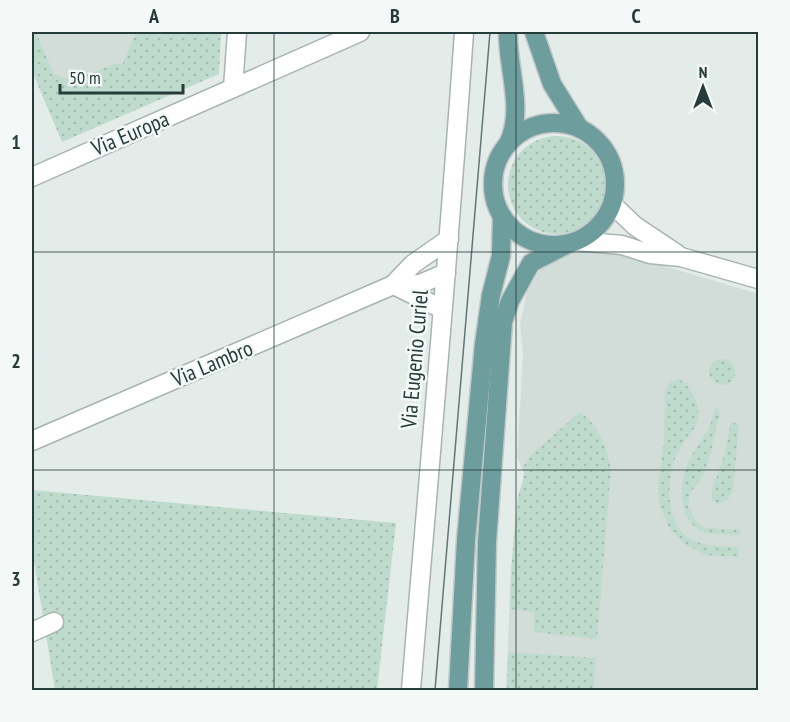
<svg xmlns="http://www.w3.org/2000/svg" width="790" height="722" font-family="'PT Sans Narrow',sans-serif">
<style>
.built{fill:#d2dcd9}
.grass{fill:url(#grass-dots)}
.lines{fill:none;stroke-linecap:round;stroke-linejoin:round}
.minor-casing{stroke:#a7b4b2;stroke-width:21}
.major-casing{stroke:#c2c8c8;stroke-width:21}
.minor{stroke:#fff;stroke-width:18}
.major{stroke:#6d9d9c;stroke-width:18}
.tram{stroke:#607776;stroke-width:1.5}
.grid{fill:none;stroke:#253c3b;stroke-width:1.5;stroke-opacity:0.55}
.labels{text-anchor:middle;dominant-baseline:central;stroke-width:5;stroke-linejoin:round;paint-order:stroke}
.street-label{font-size:22px;fill:#253c3b;stroke:#f4f9f7}
.neatline{fill:none;stroke:#253c3b;stroke-width:2}
.grid-label{font-size:20px;text-anchor:middle;font-weight:bold;fill:#253c3b}
</style>
<defs>
<pattern id="grass-dots" width="8" height="8" patternUnits="userSpaceOnUse" patternTransform="scale(1.5)"><rect width="8" height="8" fill="#bfdbcd"/><path d="M2 2h.1M6 6h.1" fill="none" stroke="#a4bdb1" stroke-width="1.8" stroke-linecap="round"/></pattern>
</defs>
<rect width="100%" height="100%" fill="#e4ecea"/>
<!-- built -->
<g class="built">
<polygon points="36,32 136,32 122,66 116,63 71,80 54,74"/>
<polygon points="583,250 618,252 758,294 758,690 506,690 511,568 519,496 525,475 517,457 523,354 520,324 527,292 540,269 561,256"/>
</g>
<!-- grass -->
<g class="grass">
<polygon points="32,32 36,32 54,74 72,80 116,63 122,65 136,32 221,32 219,74 62,142 32,71"/>
<circle cx="557" cy="185" r="49"/>
<circle cx="722" cy="372" r="13"/>
<path d="M678,379C686,382 689,388 693,395C708,422 690,431 678,452C666,475 664,523 689,538C703,547 723,546 739,548L738,557L706,555L686,545L670,529L660,506L658,484L664,444L665,389L671,382Z"/>
<path d="M717,407L720,412L709,459L702,478L690,493L688,506L695,520L705,528L740,530V535C729,534 717,535 707,533C675,525 679,478 691,456C700,441 712,428 714,410Z"/>
<path d="M580,412C599,425 607,448 611,469L597,639L534,632V612L510,609C511,572 513,535 518,498C520,486 526,478 523,467L532,454Z"/>
<polygon points="731,422 739,424 733,491 727,500 719,504 712,500 712,490 724,456"/>
<polygon points="32,490 396,523 377,690 55,690 32,550"/>
<polygon points="508,652 596,658 593,690 507,690"/>
</g>
<g class="lines">
<defs>
<g id="minor">
<polyline points="233,88 237,32"/>
<polyline points="32,177 360,32"/>
<polyline points="612,204 635,226 677,254"/>
<polyline points="577,241 622,245 650,254 681,257 758,279"/>
<polyline points="393,285 413,264 449,239"/>
<polyline points="398,287 442,309"/>
<polyline points="32,441 393,285 420,284 446,273"/>
<polyline points="32,632 54,622"/>
<path d="M411,690C429,471 449,251 464,32"/>
</g>
<g id="major">
<path d="M508,32C507,68 525,109 508,144"/>
<polyline points="534,32 552,84 580,129"/>
<circle cx="554" cy="184" r="61"/>
<polyline points="458,690 466,540 484,344 491,295 501,256 502,216"/>
<polyline points="484,690 487,542 503,322 510,301 531,263 568,244"/>
</g>
</defs>
<!-- minor casing -->
<use href="#minor" class="minor-casing"/>
<!-- major casing -->
<use href="#major" class="major-casing"/>
<!-- minor -->
<use href="#minor" class="minor"/>
<!-- major -->
<use href="#major" class="major"/>
<!-- tram -->
<polyline class="tram" points="435,690 490,32"/>
</g>
<!-- grid -->
<path class="grid" d="M274,32V690M516,32V690M32,252H758M32,470H758"/>
<g class="labels">
<!-- street labels -->
<g class="street-label">
<text transform="translate(130 133) rotate(-23)">Via Europa</text>
<text transform="translate(414 359) rotate(-85)">Via Eugenio Curiel</text>
<text transform="translate(212 363) rotate(-23)">Via Lambro</text>
</g>
</g>
<!-- border -->
<rect width="790" height="722" fill="none" stroke="#f4f9f7" stroke-width="66"/>
<!-- north arrow -->
<g transform="translate(703 87)" stroke="#f4f9f7" stroke-width="4.5" paint-order="stroke">
<path d="M0-4.5L10 22L0 15L-10 22Z" fill="#253c3b"/>
<text y="-9" font-size="16" font-weight="bold" text-anchor="middle" fill="#253c3b">N</text>
</g>
<!-- scale -->
<path d="M60 84v9h123v-9" fill="none" stroke="#253c3b" stroke-width="3"/>
<text x="69" y="84" font-size="18" fill="#253c3b" stroke="#f4f9f7" stroke-width="4.5" paint-order="stroke">50 m</text>
<rect x="33" y="33" width="724" height="656" class="neatline"/>
<g class="grid-label">
<text x="154" y="23">A</text>
<text x="395" y="23">B</text>
<text x="636" y="23">C</text>
<text x="16" y="149">1</text>
<text x="16" y="368">2</text>
<text x="16" y="586">3</text>
</g>
</svg>
